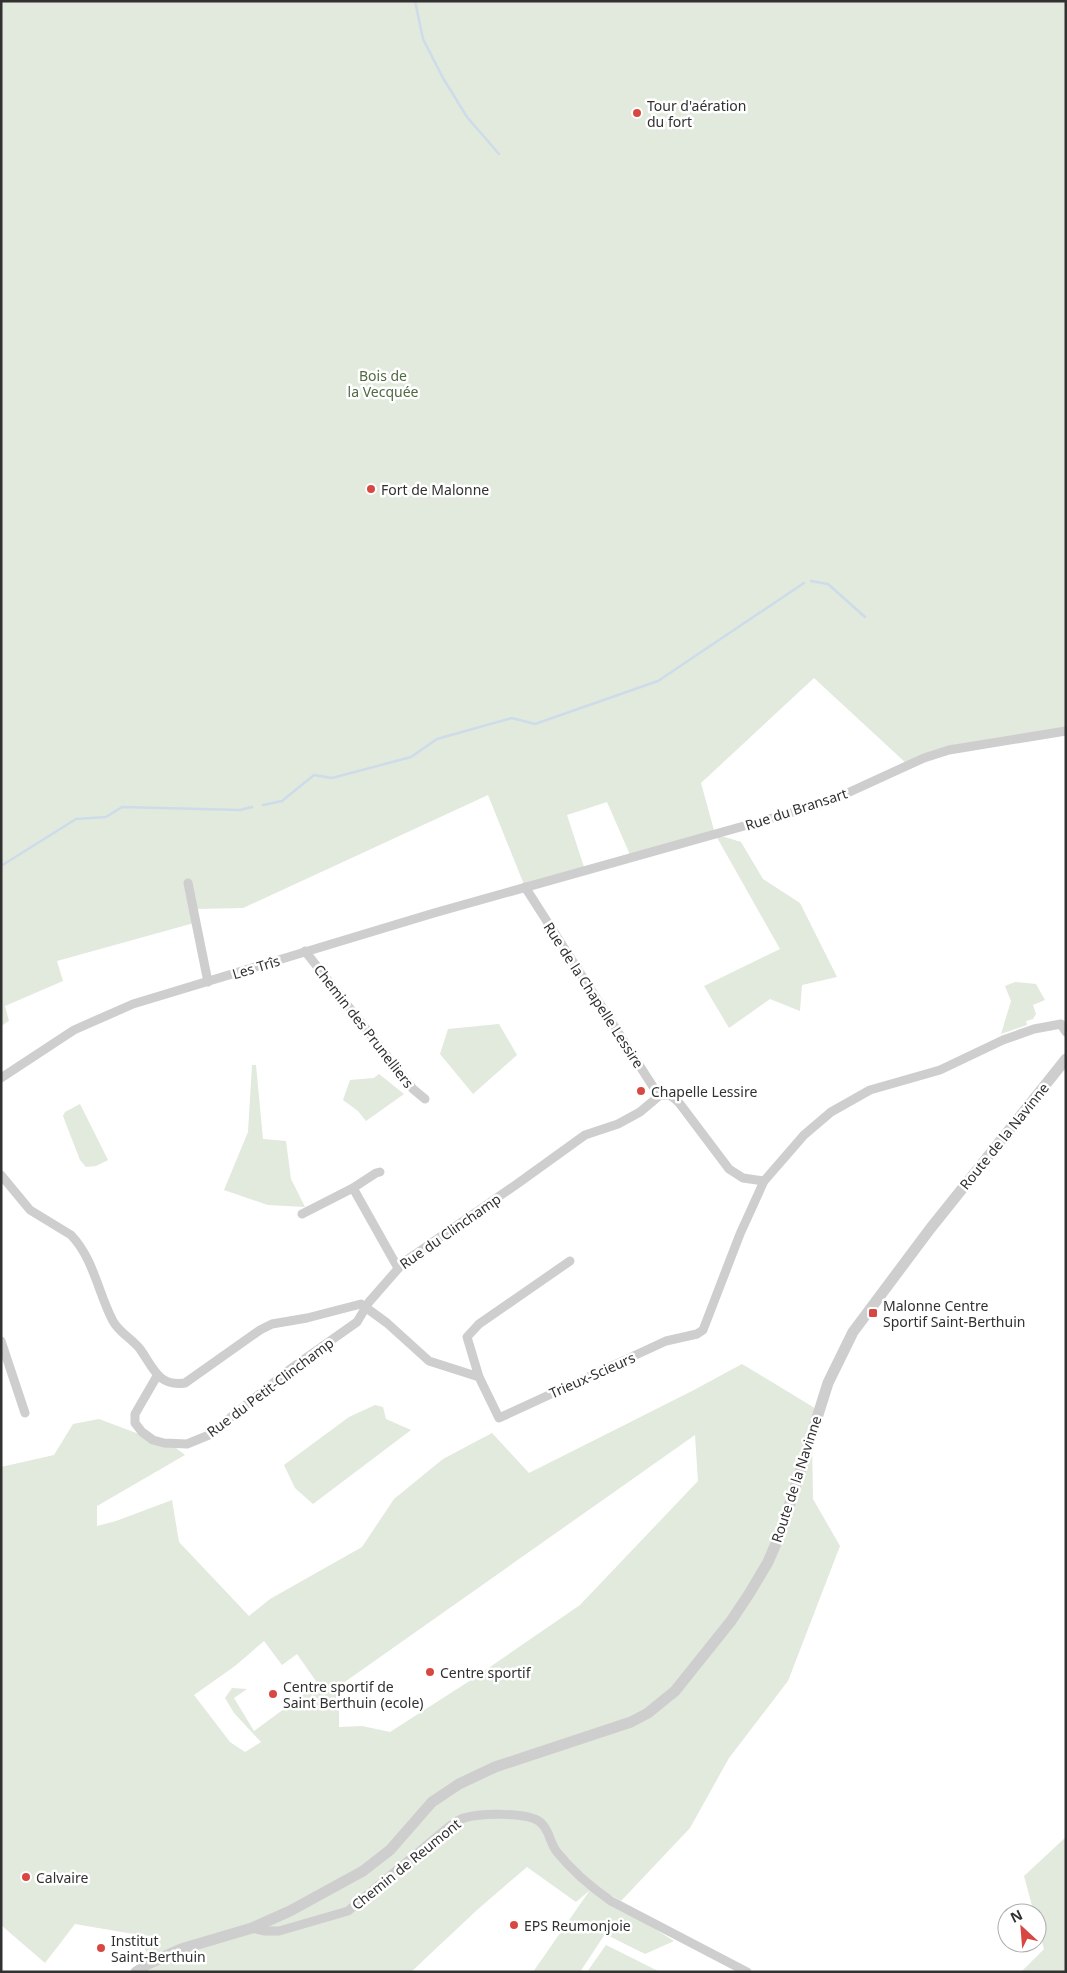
<svg xmlns="http://www.w3.org/2000/svg" width="1067" height="1973" font-family="'Noto Sans',sans-serif">
<style>
.green{fill:#e2e9dd;fill-rule:evenodd}
.lines{fill:none;stroke-linecap:round;stroke-linejoin:round}
.stream{stroke:#cedcea;stroke-width:2.5}
.minor{stroke:#cecece;stroke-width:9}
.tertiary{stroke:#cecece;stroke-width:11}
.poi-dot{fill:#d84843;stroke:#fff;stroke-width:2}
.labels{text-anchor:middle;dominant-baseline:central;stroke-width:5;stroke-linejoin:round;paint-order:stroke}
.poi-label{font-size:14px;fill:#313131;stroke:#fff;text-anchor:start}
.park-label{font-size:14px;fill:#506a41;stroke:#fff}
.street-label{font-size:14px;fill:#313131;stroke:#fff}
</style>
<rect width="100%" height="100%" fill="#fff"/>
<!-- green -->
<g class="green">
<polygon points="1,1 1066,1 1066,731 971,745 907,764 814,678 701,783 715,834 741,842 763,879 800,903 837,977 802,985 800,1011 770,999 729,1028 704,986 780,949 715,834 631,857 607,802 567,815 585,870 525,887 488,795 243,908 195,909 194,923 57,961 63,981 5,1006 9,1021 1,1026"/>
<polygon points="1015,982 1036,984 1045,1000 1033,1005 1036,1014 1033,1019 1026,1021 1027,1025 1001,1034 1011,1001 1005,986"/>
<polygon points="499,1024 517,1055 473,1094 440,1054 448,1029"/>
<polygon points="252,1065 256,1065 263,1139 286,1141 291,1179 305,1207 268,1205 224,1190 248,1132"/>
<polygon points="379,1074 404,1094 366,1121 358,1111 343,1100 350,1080 374,1078"/>
<polygon points="80,1104 108,1160 96,1166 86,1167 80,1160 63,1116 65,1112"/>
<path d="M742,1364L818,1410L812,1442L813,1499L840,1546L788,1681L729,1758L690,1828L621,1901L593,1885L611,1901L674,1941L645,1954L605,1934L580,1972H533L590,1890L576,1902L527,1867L477,1910L411,1972H141L150,1960L139,1935L75,1924L45,1963L1,1925V1467L54,1455L73,1424L99,1419L176,1448L185,1455L97,1506V1526L116,1521L172,1500L179,1542L249,1616L270,1599L362,1547L394,1499L443,1459L492,1433L529,1473L694,1390ZM695,1435L698,1481L580,1605L471,1680L390,1732L362,1726L339,1727V1686ZM264,1641L282,1665L297,1654L318,1684L254,1731L234,1698L247,1689L232,1688L225,1698L234,1713L261,1742L245,1752L230,1742L194,1695L235,1666Z"/>
<polygon points="375,1405 383,1407 386,1419 411,1430 313,1504 295,1488 284,1465 349,1417"/>
<polygon points="1066,1837 1066,1972 1021,1972 1044,1949 1037,1924 1037,1913 1034,1913 1024,1876"/>
<polygon points="606,1945 658,1971 587,1972"/>
</g>
<g class="lines">
<!-- stream -->
<g class="stream">
<polyline points="415,1 423,39 443,78 467,117 499,154"/>
<polyline points="811,581 828,584 865,617"/>
<polyline points="263,805 282,801 314,775 332,778 411,757 437,739 512,718 535,724 658,681 804,583"/>
<polyline points="1,866 76,819 106,817 122,807 240,810 252,807"/>
</g>
<!-- minor -->
<g class="minor">
<polyline points="188,883 208,982"/>
<path d="M525,887L659,1096C670,1093 673,1097 680,1104L729,1169L743,1178L764,1181"/>
<polyline points="305,951 413,1089 425,1099"/>
<polyline points="1,1078 74,1030 133,1004 434,913 815,806 830,801 924,758 949,750 1066,731"/>
<path d="M1,1175L30,1210L71,1235C94,1259 98,1293 113,1321C119,1332 132,1339 140,1349C153,1367 158,1387 185,1383L260,1330L272,1324L307,1318L361,1304L387,1323L429,1361L479,1377L499,1418L666,1341L697,1334L703,1330L740,1234L764,1181L804,1135L831,1112L870,1090L940,1070L1003,1040L1034,1029L1061,1024L1066,1032"/>
<polyline points="353,1188 398,1268"/>
<polyline points="302,1214 353,1188 376,1173 380,1172"/>
<polyline points="1,1341 25,1413"/>
<polyline points="157,1376 135,1414 135,1423 142,1432 153,1440 164,1443 187,1444 209,1435 289,1370 357,1322 369,1302 404,1262 517,1184 585,1135 618,1124 640,1112 659,1096"/>
<polyline points="479,1377 467,1337 479,1324 570,1261"/>
<path d="M252,1928L264,1931H279L348,1911L451,1825C455,1823 459,1819 464,1818C480,1813 528,1812 540,1822C550,1830 549,1842 557,1852C572,1871 591,1887 611,1901L747,1972"/>
</g>
<!-- tertiary -->
<polyline class="tertiary" points="136,1972 148,1964 181,1949 252,1928 290,1911 363,1871 390,1850 432,1802 459,1784 495,1767 631,1722 648,1713 675,1691 731,1621 749,1594 768,1562 781,1532 828,1383 853,1332 930,1229 1066,1059"/>
</g>
<!-- markers -->
<g class="poi-dot">
<circle cx="637" cy="113" r="5"/>
<circle cx="371" cy="489" r="5"/>
<circle cx="641" cy="1091" r="5"/>
<rect x="868" y="1308" width="10" height="10" rx="2.5"/>
<circle cx="430" cy="1672" r="5"/>
<circle cx="273" cy="1694" r="5"/>
<circle cx="26" cy="1877" r="5"/>
<circle cx="514" cy="1925" r="5"/>
<circle cx="101" cy="1948" r="5"/>
</g>
<g class="labels">
<!-- poi labels -->
<g class="poi-label">
<text x="647" y="105">Tour d'aération<tspan x="647" dy="16">du fort</tspan></text>
<text x="381" y="489">Fort de Malonne</text>
<text x="651" y="1091">Chapelle Lessire</text>
<text x="883" y="1305">Malonne Centre<tspan x="883" dy="16">Sportif Saint-Berthuin</tspan></text>
<text x="440" y="1672">Centre sportif</text>
<text x="283" y="1686">Centre sportif de<tspan x="283" dy="16">Saint Berthuin (ecole)</tspan></text>
<text x="36" y="1877">Calvaire</text>
<text x="524" y="1925">EPS Reumonjoie</text>
<text x="111" y="1940">Institut<tspan x="111" dy="16">Saint-Berthuin</tspan></text>
</g>
<!-- park labels -->
<g class="park-label">
<text x="383" y="375">Bois de<tspan x="383" dy="16">la Vecquée</tspan></text>
</g>
<!-- street labels -->
<g class="street-label">
<text transform="translate(796 809) rotate(-18)">Rue du Bransart</text>
<text transform="translate(256 967) rotate(-17)">Les Trîs</text>
<text transform="translate(594 995) rotate(57)">Rue de la Chapelle Lessire</text>
<text transform="translate(364 1026) rotate(52)">Chemin des Prunelliers</text>
<text transform="translate(1004 1136) rotate(-51)">Route de la Navinne</text>
<text transform="translate(450 1231) rotate(-35)">Rue du Clinchamp</text>
<text transform="translate(592 1375) rotate(-24)">Trieux-Scieurs</text>
<text transform="translate(270 1387) rotate(-37)">Rue du Petit-Clinchamp</text>
<text transform="translate(796 1479) rotate(-72)">Route de la Navinne</text>
<text transform="translate(406 1864) rotate(-39)">Chemin de Reumont</text>
</g>
</g>
<!-- border -->
<rect width="1067" height="1973" fill="none" stroke="#313131" stroke-width="5"/>
<!-- north arrow -->
<g transform="translate(1022 1928) rotate(334)"><circle r="24" fill="#ffffff" stroke="#adadad"/>
<path d="M0-4L9 19L0 12L-9 19Z" fill="#d84843"/>
<text y="-8" font-size="14" font-weight="bold" text-anchor="middle" fill="#313131">N</text>
</g>
</svg>
